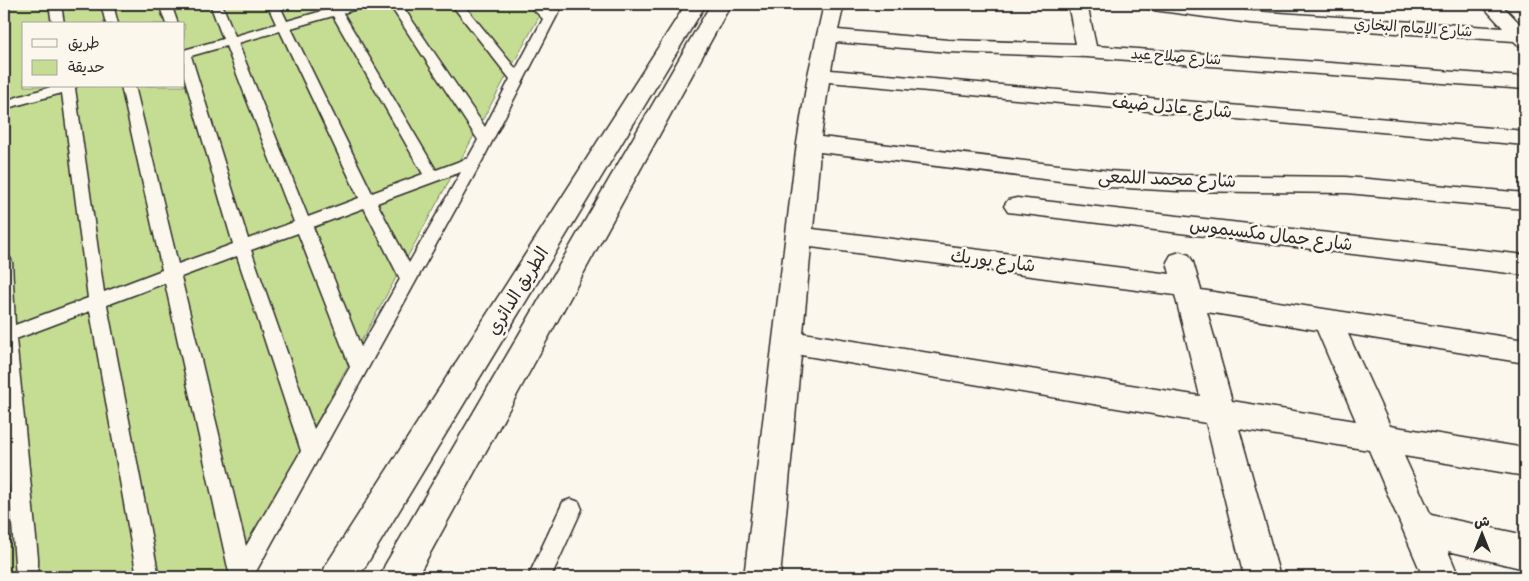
<svg xmlns="http://www.w3.org/2000/svg" width="1529" height="581" font-family="Pangolin,'Playpen Sans Arabic',sans-serif">
<style>
.green{fill:#c5dd93;stroke:#78845f;fill-rule:evenodd}
.lines{fill:none;stroke-linecap:round;stroke-linejoin:round}
.service-casing{stroke:#2b2b2b;stroke-width:3}
.minor-casing{stroke:#2b2b2b;stroke-width:3}
.trunk-casing{stroke:#2b2b2b;stroke-width:3}
.service{fill:#fbf7ec;fill-rule:evenodd}
.minor{fill:#fbf7ec;fill-rule:evenodd}
.trunk{fill:#fbf7ec;fill-rule:evenodd}
.labels{text-anchor:middle;dominant-baseline:central;stroke-width:5;stroke-linejoin:round;paint-order:stroke}
.far-street-label{font-size:15px;fill:#2b2b2b;stroke:#fbf7ec}
.street-label{font-size:18px;fill:#2b2b2b;stroke:#fbf7ec}
</style>
<rect width="100%" height="100%" fill="#fbf7ec"/>
<filter id="ink" filterUnits="userSpaceOnUse"><feTurbulence type="fractalNoise" baseFrequency=".02" numOctaves="2"/><feDisplacementMap in="SourceGraphic" scale="10" xChannelSelector="R" yChannelSelector="G"/><feConvolveMatrix kernelMatrix="1 2 1 2 8 2 1 2 1" color-interpolation-filters="sRGB"/></filter>
<g filter="url(#ink)">
<!-- green -->
<path class="green" d="M4,4H546L232,577H4ZM24,24H184V86H24Z"/>
<g class="lines">
<defs>
<g id="service">
<polygon points="49,4 61,4 64,24 52,24"/>
<polygon points="101,4 113,4 118,24 106,24"/>
<polygon points="159,4 171,4 178,24 166,24"/>
<path d="M210,4H222L235,36L276,24L267,4H279L287,21L329,9L326,4H338L339,6L347,4H366L364,7L343,13L436,170L468,158L478,140L389,4H401L485,127L510,79L451,4H463L516,69L543,19L528,4H541L548,10L551,4H563L482,161L253,577H230L165,283L107,305L159,577H137L90,311L16,339L38,558V577H16L4,416V256L10,258L12,262L15,325L88,298L62,93L4,109V101L54,86H77L75,88L104,292L162,270L121,86H135L178,264L233,244L184,76V50L223,39ZM333,16L423,174L372,193L291,28ZM280,31L359,198L308,217L238,43ZM226,46L294,222L248,239L191,56ZM461,172L409,263L377,203ZM364,208L400,279L361,347L313,227ZM298,233L350,367L314,429L251,250ZM237,256L301,451L246,546L181,277Z"/>
<polygon points="571,499 579,502 582,509 551,577 528,577 563,502"/>
</g>
<g id="minor">
<path d="M824,4H844L838,30L948,40L1076,44L1068,4H1087L1096,46L1525,77V89L1087,57L948,52L836,42L831,70L1525,131V145L829,82L821,137L1110,171L1178,175L1346,177L1525,193V209L1346,193L1178,191L1110,187L820,152L813,229L1170,274L1167,262L1171,255L1180,252L1189,255L1193,262L1201,290L1525,340V363L1348,334L1390,426L1525,448V476L1404,456L1431,515L1525,535V569L1448,551L1459,577H1423L1369,450L1239,429L1280,577H1244L1206,423L801,355L780,577H744L797,143L808,75ZM811,247L1175,295L1200,396L803,333ZM1207,312L1317,330L1356,421L1232,401Z"/>
<polygon points="1143,4 1194,4 1250,11 1503,28 1481,4 1501,4 1525,29 1525,47 1518,45 1514,41 1250,23 1153,10 1146,8"/>
<polygon points="1017,198 1525,255 1525,275 1008,212 1004,206 1008,200"/>
</g>
<g id="trunk">
<polygon points="686,4 706,4 359,577 321,577 326,565"/>
<polygon points="711,4 731,4 417,577 380,577 385,565"/>
</g>
</defs>
<!-- service casing -->
<use href="#service" class="service-casing"/>
<!-- minor casing -->
<use href="#minor" class="minor-casing"/>
<!-- trunk casing -->
<use href="#trunk" class="trunk-casing"/>
<!-- service -->
<use href="#service" class="service"/>
<!-- minor -->
<use href="#minor" class="minor"/>
<!-- trunk -->
<use href="#trunk" class="trunk"/>
</g>
</g>
<g class="labels">
<!-- far-street labels -->
<g class="far-street-label">
<text transform="translate(1413 28) rotate(4)">شارع الإمام البخاري</text>
<text transform="translate(1176 57) rotate(4)">شارع صلاح عيد</text>
</g>
<!-- street labels -->
<g class="street-label">
<text transform="translate(1172 107) rotate(5)">شارع عادل ضيف</text>
<text transform="translate(1167 179) rotate(2)">شارع محمد اللمعى</text>
<text transform="translate(1271 235) rotate(7)">شارع جمال مكسيموس</text>
<text transform="translate(993 261) rotate(7)">شارع بوريك</text>
<text transform="translate(518 291) rotate(-58)">الطريق الدائري</text>
</g>
</g>
<!-- margin -->
<rect width="1529" height="581" fill="none" stroke="#fbf7ec" stroke-width="20"/>
<rect x="10" y="10" width="1509" height="561" fill="none" stroke="#2b2b2b" stroke-width="2" filter="url(#ink)"/>
<!-- legend -->
<rect x="22" y="22" width="162" height="65" fill="#fbf7ec" stroke="#a8a59f"/>
<rect x="32" y="39" width="25" height="8" fill="#fbf7ec" stroke="#a8a59f"/>
<text x="68" y="48" font-size="15" fill="#2b2b2b">طريق</text>
<rect x="32" y="60" width="25" height="15" fill="#c5dd93" stroke="#a8a59f"/>
<text x="68" y="72" font-size="15" fill="#2b2b2b">حديقة</text>
<!-- north arrow -->
<g transform="translate(1482 534)" stroke="#fbf7ec" stroke-width="4" paint-order="stroke">
<path d="M0-4L9 19L0 12L-9 19Z" fill="#2b2b2b"/>
<text y="-8" font-size="14" font-weight="bold" text-anchor="middle" fill="#2b2b2b">ش</text>
</g>
</svg>
